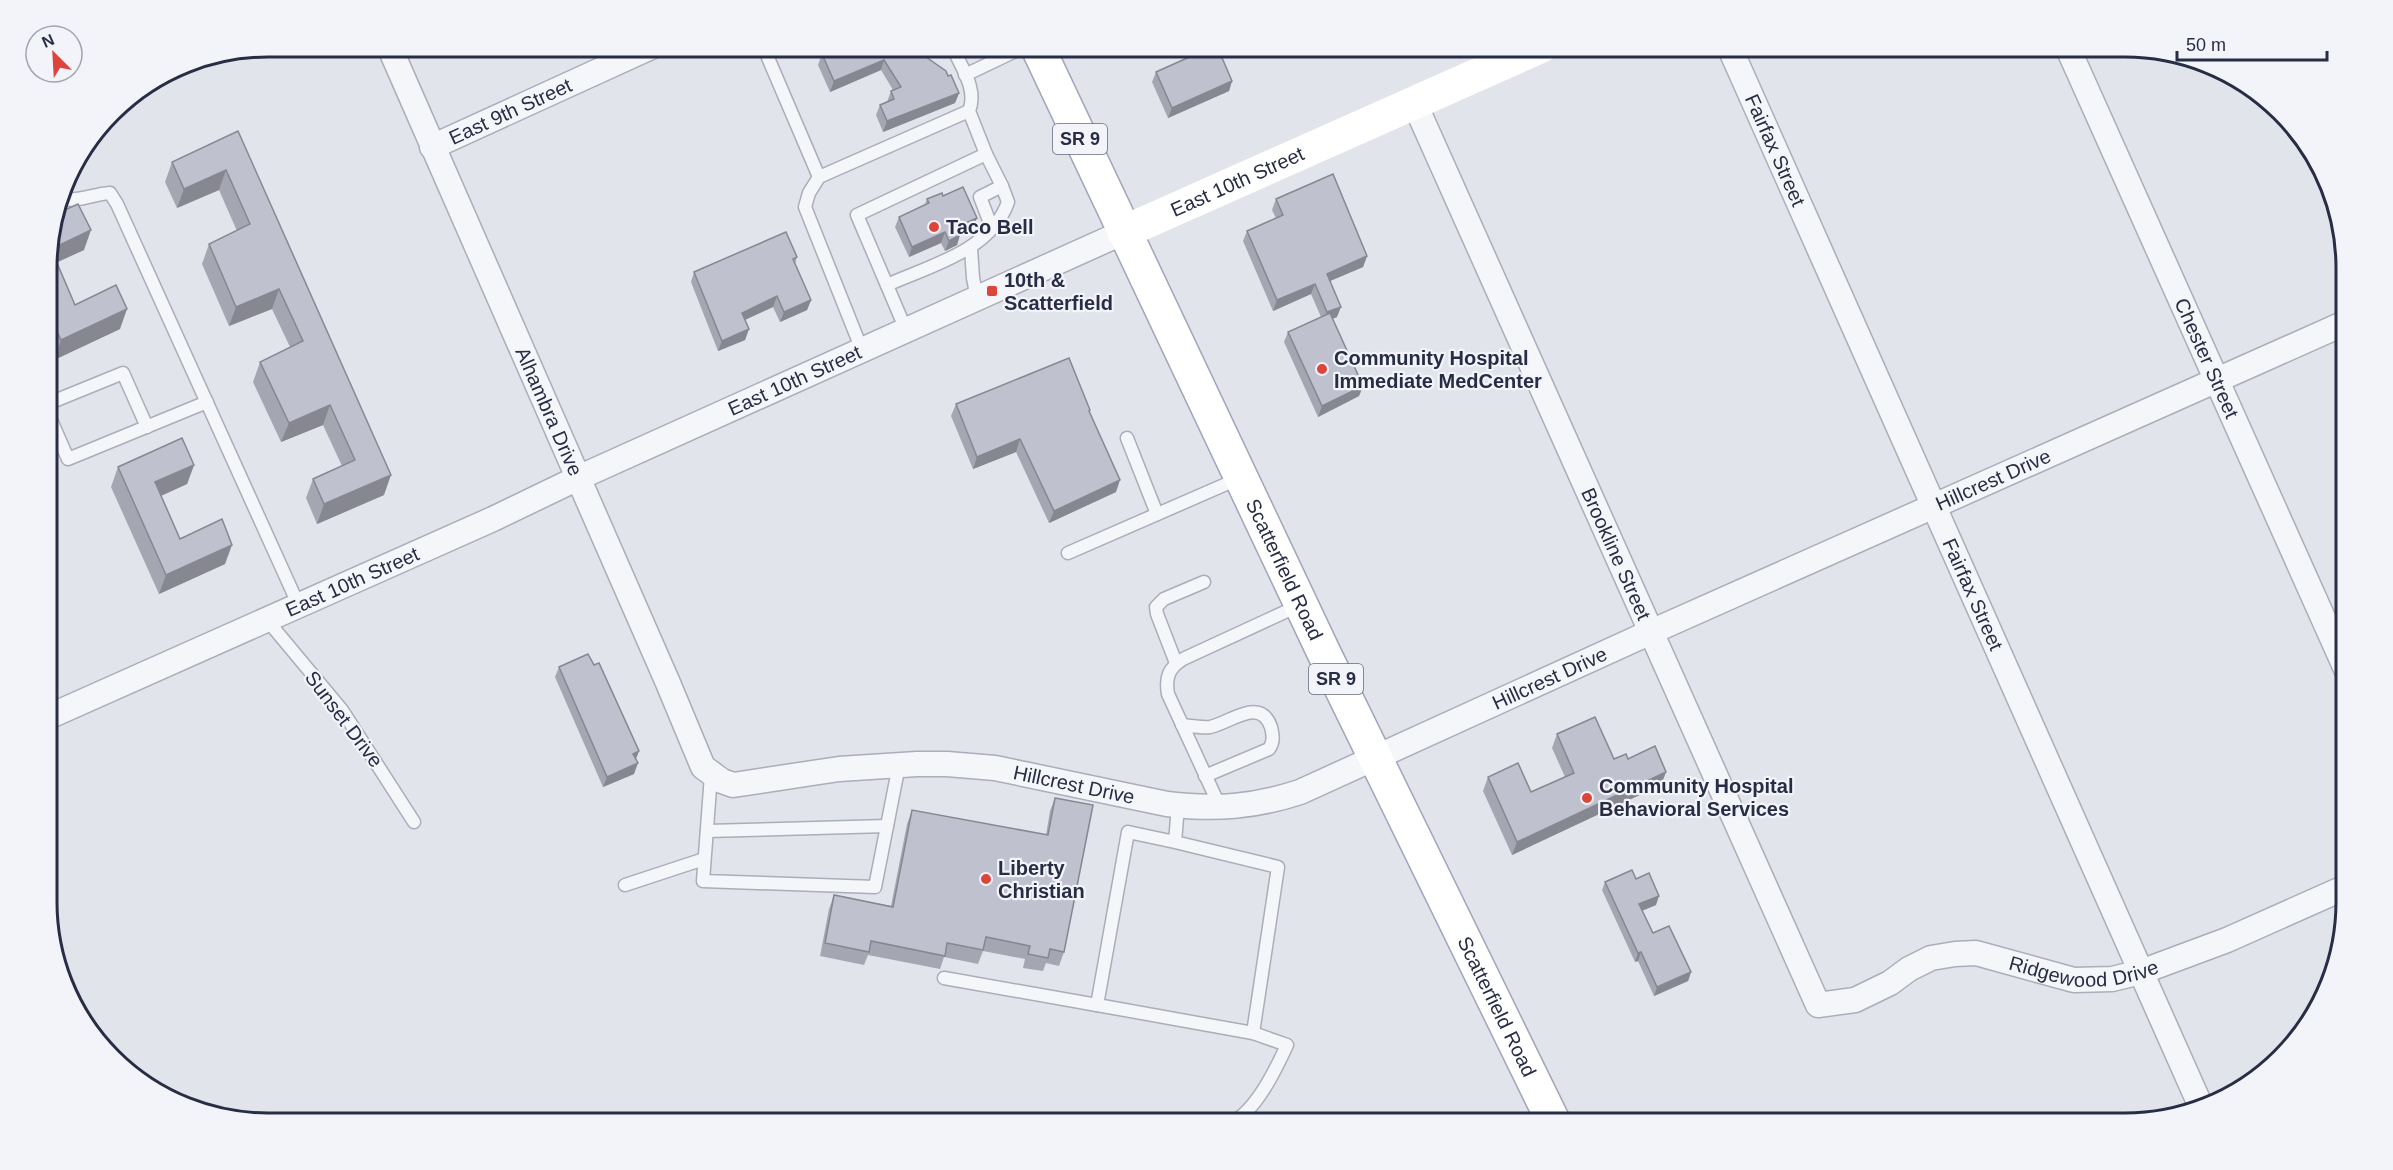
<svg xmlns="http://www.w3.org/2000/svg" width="2393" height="1170" font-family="Helvetica,sans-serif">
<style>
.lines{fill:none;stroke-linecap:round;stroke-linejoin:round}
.lane-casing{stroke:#aaadba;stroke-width:15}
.street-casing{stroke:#aaadba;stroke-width:27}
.primary-casing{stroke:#a0a5b9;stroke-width:36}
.lane{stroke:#f5f6fa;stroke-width:12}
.street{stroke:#f5f6fa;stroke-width:24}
.secondary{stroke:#fff;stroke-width:33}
.primary{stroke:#fff;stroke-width:33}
.wall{fill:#a4a6b2}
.shaded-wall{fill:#868791}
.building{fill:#bfc1cf;stroke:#868791;stroke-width:1.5}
.poi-dot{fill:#dd453b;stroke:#f2f4f9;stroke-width:2}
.labels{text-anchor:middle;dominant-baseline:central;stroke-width:4.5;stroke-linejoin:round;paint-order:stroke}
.shield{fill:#f2f4f9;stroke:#65697c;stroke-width:1.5}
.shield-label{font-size:18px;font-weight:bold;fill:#282d46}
.street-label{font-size:20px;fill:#282d46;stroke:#f2f4f9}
.poi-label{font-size:20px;font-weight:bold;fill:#282d46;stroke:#f2f4f9;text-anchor:start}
.rim{fill:none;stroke:#282d46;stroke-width:3}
</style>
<rect width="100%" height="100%" fill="#e2e4ec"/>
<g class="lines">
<defs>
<g id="lane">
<polyline points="763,46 819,177"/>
<path d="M952,46C961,67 978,89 969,111"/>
<polyline points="965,75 1026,46"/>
<path d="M62,199C79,202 93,194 110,193L117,204L299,606"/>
<polyline points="971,248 973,278 977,298"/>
<path d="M887,285C929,266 991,251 1008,202L1002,186L980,197L992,228"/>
<polyline points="906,330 857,215 986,154 1002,186"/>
<polyline points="862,350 805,207 809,193 819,177 969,111 986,154"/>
<polyline points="47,404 123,373 147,427"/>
<polyline points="47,411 68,459 207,402"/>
<polyline points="1127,438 1157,514"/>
<polyline points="1068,553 1240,478"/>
<polyline points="267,620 342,710 414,822"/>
<polyline points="1176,663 1157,614 1156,607 1164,599 1204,582"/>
<path d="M1182,725C1191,726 1202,728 1210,727C1230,723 1260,696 1271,727C1273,735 1274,742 1269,749L1205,776"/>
<polyline points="711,775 703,881 875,887 899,765"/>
<path d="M1220,807L1168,694C1165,677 1169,668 1183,659L1300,605"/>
<polyline points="707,831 887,826"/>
<polyline points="1175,842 1278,867 1253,1033 1097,1005 1128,832 1175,842 1178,806"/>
<polyline points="625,885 704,859"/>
<polyline points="944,978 1097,1005"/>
<path d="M1231,1123C1256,1111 1276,1069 1287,1045L1253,1033"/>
</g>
<g id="street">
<path id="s1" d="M389,46L668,683L703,767L722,781L733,785L839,769L917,764H947L995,768L1167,804C1215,810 1254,807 1300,792L1651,632L2345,323"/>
<path id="s2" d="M1729,46L2202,1109"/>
<path id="s3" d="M2067,46L2346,669"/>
<path id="s4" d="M1414,102L1818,1005L1855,1000L1890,983L1909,969L1931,958L1955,954L1976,953L2074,980L2112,979L2141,972L2227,940L2346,887"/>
<path id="s5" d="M432,147L653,46"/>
<path id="s6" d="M48,717L493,519L578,478L1124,232"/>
</g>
<g id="primary">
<path id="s8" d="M1037,46L1323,651L1554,1123"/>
</g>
</defs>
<!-- lane casing -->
<use href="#lane" class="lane-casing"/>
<!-- street casing -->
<use href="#street" class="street-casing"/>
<!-- primary casing -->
<use href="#primary" class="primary-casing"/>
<!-- lane -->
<use href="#lane" class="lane"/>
<!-- street -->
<use href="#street" class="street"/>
<!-- secondary -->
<path class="secondary" id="s7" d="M1124,232L1542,46"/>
<!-- primary -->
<use href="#primary" class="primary"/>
</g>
<!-- wall -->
<g class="wall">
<polygon points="821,46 910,46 948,76 959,93 955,103 883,132 876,115 880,105 887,102 891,91 893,90 881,70 830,92 818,65 822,54 827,52"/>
<polygon points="1156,72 1232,81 1229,91 1168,118 1152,82"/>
<polygon points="238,131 384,495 317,524 306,498 313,479 342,466 323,425 281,442 253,382 260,362 290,347 272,309 229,326 202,264 209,244 237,231 219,190 177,208 165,182 172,162"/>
<polygon points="943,196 973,228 960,234 957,245 945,251 941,243 909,257 895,227 899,217 925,204 927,199"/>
<polygon points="1276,199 1367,256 1363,267 1330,281 1337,317 1332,319 1363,386 1359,396 1318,417 1284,342 1288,332 1321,317 1311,294 1273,311 1243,241 1247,231 1276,218 1272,210"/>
<polygon points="84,250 56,262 75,305 120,329 54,360 47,345 47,253"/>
<polygon points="797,257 795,264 811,300 807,310 780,322 773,307 745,320 749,329 745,340 718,351 691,282 694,272"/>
<polygon points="956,404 1090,410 1089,413 1116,492 1049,523 1016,452 973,469 951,416"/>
<polygon points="194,465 187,484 161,496 180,539 225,564 159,594 111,487 118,467"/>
<polygon points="594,665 639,751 636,759 634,774 603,787 555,677 559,667"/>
<polygon points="1557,734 1614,759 1628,759 1666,772 1661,785 1512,855 1483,791 1488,777 1531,792 1565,777 1552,748"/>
<polygon points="1055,798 1064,952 1059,966 1046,963 1043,971 1023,968 1025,959 983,951 978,964 944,957 940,969 868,955 864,965 820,956 829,909 834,895 891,906 907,824 912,810 1046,835 1050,811"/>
<polygon points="1636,879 1656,905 1642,911 1653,933 1691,972 1688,981 1654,996 1638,961 1635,962 1602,890 1605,882"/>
</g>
<!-- shaded-wall -->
<g class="shaded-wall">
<polygon points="884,60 881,70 830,92 834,81"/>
<polygon points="1232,81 1229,91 1168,118 1172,108"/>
<polygon points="959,93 955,103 883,132 887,121"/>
<polygon points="226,170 219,190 177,208 184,189"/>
<polygon points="977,218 973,228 953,237 957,227"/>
<polygon points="91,230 84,250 47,267 51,249"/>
<polygon points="945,232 941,243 909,257 912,247"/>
<polygon points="960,235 957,245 945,251 949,241"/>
<polygon points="1367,256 1363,267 1323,284 1327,274"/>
<polygon points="1315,284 1311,294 1273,311 1277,300"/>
<polygon points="279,289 272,309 229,326 236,307"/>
<polygon points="777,296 773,307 738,323 742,313"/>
<polygon points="811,300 807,310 780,322 784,312"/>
<polygon points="1341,307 1337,317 1324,322 1327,312"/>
<polygon points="127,309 120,329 54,360 61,340"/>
<polygon points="749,329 745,340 718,351 722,341"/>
<polygon points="1363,386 1359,396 1318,417 1322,406"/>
<polygon points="330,405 323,425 281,442 289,423"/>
<polygon points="1020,439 1016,452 973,469 977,457"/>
<polygon points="194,465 187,484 147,502 155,482"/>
<polygon points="391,475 384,495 317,524 324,504"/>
<polygon points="1120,480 1116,492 1049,523 1054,511"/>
<polygon points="232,545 225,564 159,594 166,575"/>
<polygon points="639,751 635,761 633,754"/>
<polygon points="638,763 634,774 603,787 607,777"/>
<polygon points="1666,772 1661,785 1512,855 1517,842"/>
<polygon points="1659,896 1656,905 1636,913 1639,904"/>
<polygon points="1641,952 1638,961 1635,962 1638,953"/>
<polygon points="1691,972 1688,981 1654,996 1657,987"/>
</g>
<!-- building -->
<g class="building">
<polygon points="835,46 910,46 946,71 948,76 951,75 959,93 887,121 880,105 894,99 891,91 901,87 884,60 834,81 822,54 836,48"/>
<polygon points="1214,46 1217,46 1232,81 1172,108 1156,72"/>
<polygon points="238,131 391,475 324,504 313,479 355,460 330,405 289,423 260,362 303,341 279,289 236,307 209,244 250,224 226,170 184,189 172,162"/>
<polygon points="1333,174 1367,256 1327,274 1341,307 1327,312 1315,284 1277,300 1247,231 1283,215 1276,199"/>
<polygon points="963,187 977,218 957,227 960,235 949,241 945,232 912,247 899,217 929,203 927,199 942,193 943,196"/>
<polygon points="78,204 91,230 51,249 75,305 116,285 127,309 61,340 47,310 47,253 58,213"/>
<polygon points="786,232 797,257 793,259 811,300 784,312 777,296 742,313 749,329 722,341 694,272"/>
<polygon points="1330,313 1363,386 1322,406 1288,332"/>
<polygon points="1069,358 1090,410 1089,411 1120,480 1054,511 1020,439 977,457 956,404"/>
<polygon points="182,438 194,465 155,482 180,539 222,519 232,545 166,575 118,467"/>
<polygon points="588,654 594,665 599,663 639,751 633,754 638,763 607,777 559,667"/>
<polygon points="1595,717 1614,759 1626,754 1628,759 1655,746 1666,772 1517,842 1488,777 1518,763 1531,792 1574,773 1557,734"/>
<polygon points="1055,798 1093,805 1064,952 1050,949 1048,958 1028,954 1030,946 986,937 983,950 947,943 945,956 871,941 869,952 825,943 834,895 893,907 912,810 1048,835"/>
<polygon points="1632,870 1636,879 1649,873 1659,896 1639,904 1653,933 1669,926 1691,972 1657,987 1641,952 1638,953 1605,882"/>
</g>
<!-- markers -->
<g class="poi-dot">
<circle cx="934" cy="227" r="6"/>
<rect x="986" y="285" width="12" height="12" rx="3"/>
<circle cx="1322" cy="369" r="6"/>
<circle cx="1587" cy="798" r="6"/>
<circle cx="986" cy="879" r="6"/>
</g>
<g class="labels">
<!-- shield labels -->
<g class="shield">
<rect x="1053" y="124" width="54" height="30" rx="4.5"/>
<rect x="1309" y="664" width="54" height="30" rx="4.5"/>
</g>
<g class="shield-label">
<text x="1080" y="139">SR 9</text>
<text x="1336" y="679">SR 9</text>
</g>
<!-- street labels -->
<g class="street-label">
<text stroke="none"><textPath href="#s5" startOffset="86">East 9th Street</textPath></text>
<text stroke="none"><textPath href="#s2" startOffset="114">Fairfax Street</textPath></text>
<text stroke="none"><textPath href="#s7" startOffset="124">East 10th Street</textPath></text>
<text stroke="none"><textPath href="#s3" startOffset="342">Chester Street</textPath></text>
<text stroke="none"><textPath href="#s6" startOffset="819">East 10th Street</textPath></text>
<text stroke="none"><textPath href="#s1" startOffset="399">Alhambra Drive</textPath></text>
<text stroke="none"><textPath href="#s1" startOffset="2156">Hillcrest Drive</textPath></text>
<text stroke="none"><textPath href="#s4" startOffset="495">Brookline Street</textPath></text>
<text stroke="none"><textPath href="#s8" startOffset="579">Scatterfield Road</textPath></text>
<text stroke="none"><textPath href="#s6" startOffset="333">East 10th Street</textPath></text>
<text stroke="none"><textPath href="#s2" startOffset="600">Fairfax Street</textPath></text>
<text stroke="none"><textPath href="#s1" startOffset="1670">Hillcrest Drive</textPath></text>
<text transform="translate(344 719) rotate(53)">Sunset Drive</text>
<text stroke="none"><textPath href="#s1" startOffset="1166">Hillcrest Drive</textPath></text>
<text stroke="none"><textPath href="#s4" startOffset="1270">Ridgewood Drive</textPath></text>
<text stroke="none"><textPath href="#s8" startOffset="1065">Scatterfield Road</textPath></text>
</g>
<!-- poi labels -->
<g class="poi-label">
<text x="946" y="227">Taco Bell</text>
<text x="1004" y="280">10th &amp;<tspan x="1004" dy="23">Scatterfield</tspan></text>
<text x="1334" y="358">Community Hospital<tspan x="1334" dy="23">Immediate MedCenter</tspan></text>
<text x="1599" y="786">Community Hospital<tspan x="1599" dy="23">Behavioral Services</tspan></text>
<text x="998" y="868">Liberty<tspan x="998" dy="23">Christian</tspan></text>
</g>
</g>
<!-- crop -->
<path d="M0 0H2393V1170H0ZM268 57H2125A211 211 0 0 1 2336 268V902A211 211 0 0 1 2125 1113H268A211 211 0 0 1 57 902V268A211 211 0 0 1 268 57Z" fill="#f2f4f9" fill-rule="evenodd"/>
<path class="rim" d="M268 57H2125A211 211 0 0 1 2336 268V902A211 211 0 0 1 2125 1113H268A211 211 0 0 1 57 902V268A211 211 0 0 1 268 57Z"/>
<!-- north arrow -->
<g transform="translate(54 54) rotate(336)"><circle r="28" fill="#f2f4f9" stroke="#a1a4b1" stroke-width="1.5"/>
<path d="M0-4.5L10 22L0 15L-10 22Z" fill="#dd453b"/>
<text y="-9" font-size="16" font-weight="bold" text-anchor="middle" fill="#282d46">N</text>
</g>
<!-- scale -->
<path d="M2177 51v9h150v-9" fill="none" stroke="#282d46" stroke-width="3"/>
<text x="2186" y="51" font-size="18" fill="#282d46" stroke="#f2f4f9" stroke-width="4.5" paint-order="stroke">50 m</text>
</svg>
